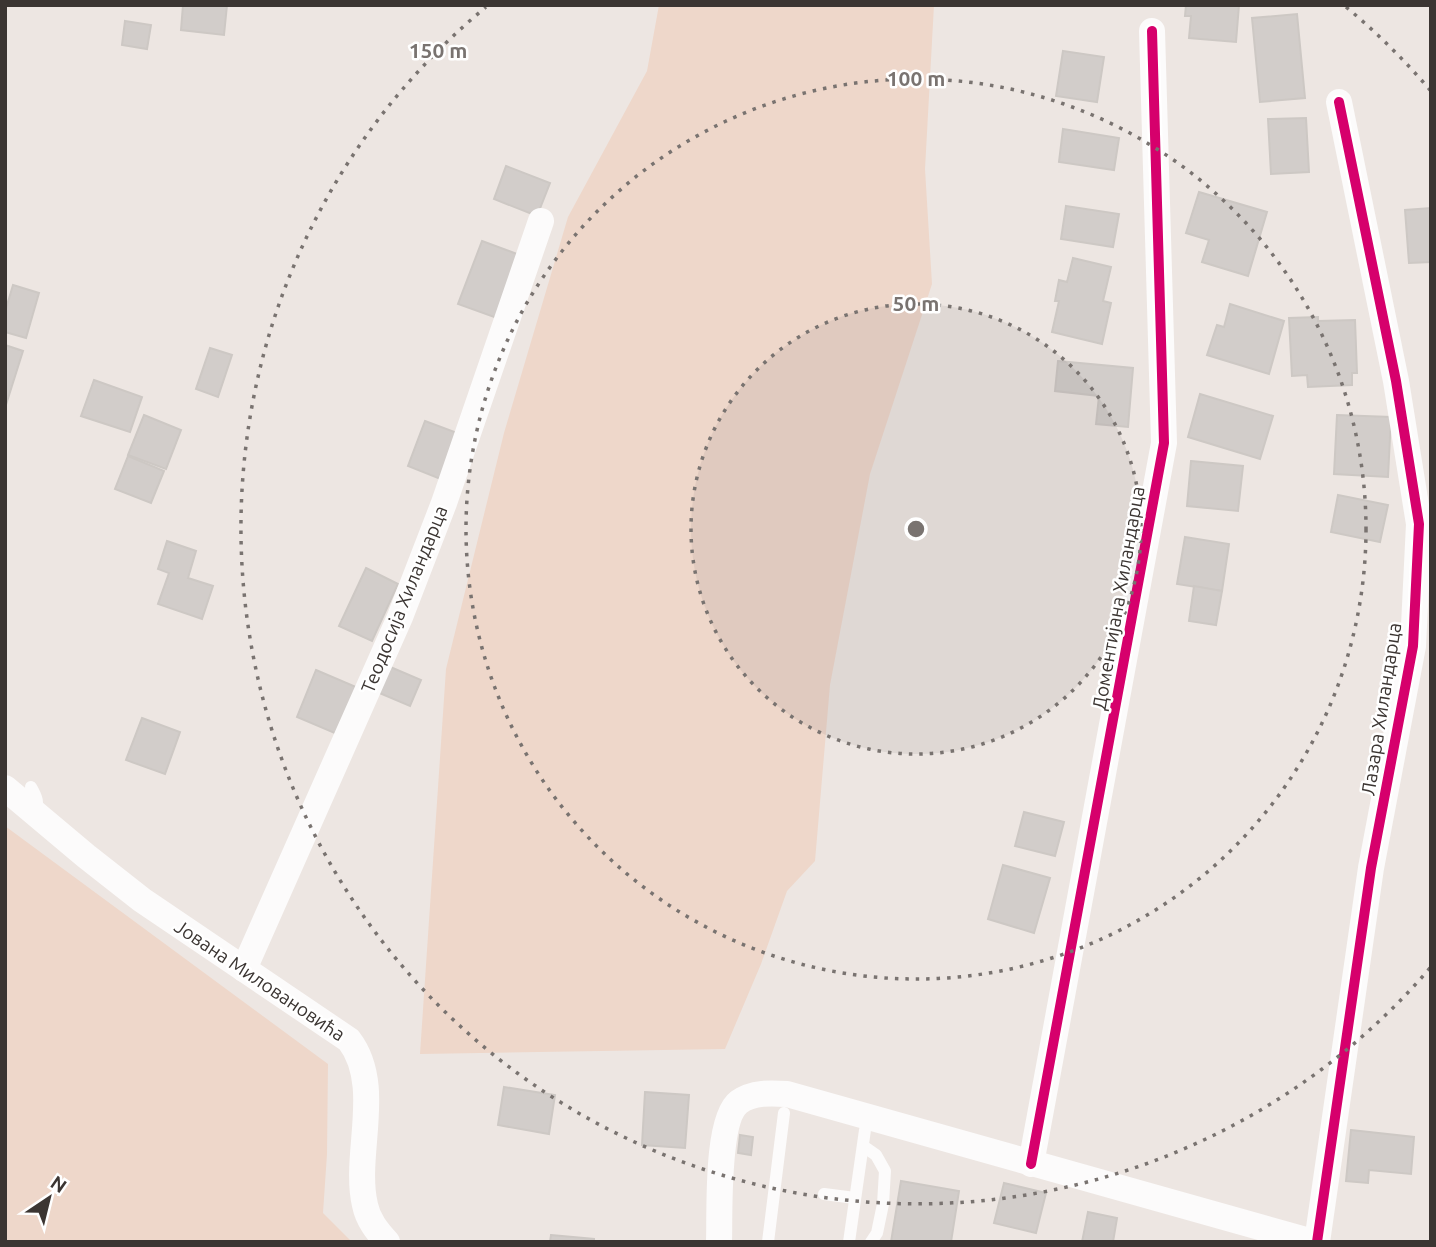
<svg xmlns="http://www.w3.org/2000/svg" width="1436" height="1247" font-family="Ubuntu,sans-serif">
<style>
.green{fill:#eed7ca}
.building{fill:#d2cdca;stroke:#cdc8c4;stroke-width:2}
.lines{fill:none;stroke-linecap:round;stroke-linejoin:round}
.lane{stroke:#fcfbfb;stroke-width:12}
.street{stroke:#fcfbfb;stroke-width:26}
.cycleway-casing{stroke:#fff;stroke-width:15}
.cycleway{stroke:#d6006c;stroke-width:10}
.ring{fill:none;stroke:#797370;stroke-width:3.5;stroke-dasharray:3.5 7}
.labels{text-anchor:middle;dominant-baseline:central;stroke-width:5;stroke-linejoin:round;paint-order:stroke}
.street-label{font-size:19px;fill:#3b3532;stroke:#fff}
.centre{fill:#797370;stroke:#fff;stroke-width:3.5}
.ring-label{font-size:21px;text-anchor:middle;font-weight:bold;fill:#797370;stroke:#fff;stroke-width:5;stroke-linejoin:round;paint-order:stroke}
</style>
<rect width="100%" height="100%" fill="#ede6e2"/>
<!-- green -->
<g class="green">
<polygon points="659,5 934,5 925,169 932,284 870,474 830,685 815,861 787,891 761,964 725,1049 420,1054 446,669 504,433 568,217 647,71"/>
<polygon points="5,826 328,1064 327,1154 323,1213 352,1242 5,1242"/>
</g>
<!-- building -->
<g class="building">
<polygon points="183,5 227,5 224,35 181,30"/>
<polygon points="1186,5 1239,5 1236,42 1189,38 1191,16 1185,16"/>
<polygon points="1297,14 1305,98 1260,102 1252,18"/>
<polygon points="125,21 151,25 147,49 122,45"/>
<polygon points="1063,51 1104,57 1097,102 1056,96"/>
<polygon points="1306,118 1309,172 1271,174 1268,119"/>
<polygon points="1063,129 1119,138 1114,170 1059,162"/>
<polygon points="506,166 550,183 537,216 494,199"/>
<polygon points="1199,192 1267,212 1248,276 1202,262 1209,240 1186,233"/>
<polygon points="1066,206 1119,214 1113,247 1061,239"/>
<polygon points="1431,208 1431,262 1409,263 1405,210"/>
<polygon points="482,241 520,255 497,318 458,304"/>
<polygon points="1073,258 1111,267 1103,301 1111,303 1102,344 1052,332 1059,301 1055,301 1059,280 1067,282"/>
<polygon points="13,285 39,293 26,338 5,332 5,312"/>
<polygon points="1230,304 1284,321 1269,374 1207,355 1217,325 1224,327"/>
<polygon points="1318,317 1318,321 1355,320 1357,373 1352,373 1352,385 1308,387 1307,375 1292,376 1289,318"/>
<polygon points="5,345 23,351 5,408"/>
<polygon points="210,348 232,355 218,397 196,389"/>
<polygon points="1058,361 1133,368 1128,427 1096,424 1099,396 1055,391"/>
<polygon points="94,380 142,397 130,432 81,416"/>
<polygon points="1200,394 1273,416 1260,459 1188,437"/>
<polygon points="144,415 181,430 166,469 128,455"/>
<polygon points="1337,415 1391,417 1388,477 1334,474"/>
<polygon points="425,421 460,434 443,480 408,466"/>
<polygon points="128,456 164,471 151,503 115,489"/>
<polygon points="1191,461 1243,466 1238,511 1187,506"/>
<polygon points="1338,495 1388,505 1380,542 1331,532"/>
<polygon points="1185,537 1229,544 1222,591 1177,584"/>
<polygon points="167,541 196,551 188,578 213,586 202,619 158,604 169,573 158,569"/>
<polygon points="366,568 398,584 372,641 339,626"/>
<polygon points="1194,586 1222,591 1216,625 1189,621"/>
<polygon points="388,666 421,680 410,706 377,692"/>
<polygon points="316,670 356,687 337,734 297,717"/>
<polygon points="142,718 180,732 165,774 126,760"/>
<polygon points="1024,812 1064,822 1055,856 1015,846"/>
<polygon points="1003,865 1050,878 1034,933 988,919"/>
<polygon points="504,1087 555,1095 549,1134 498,1125"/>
<polygon points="645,1092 689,1095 685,1148 642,1145"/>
<polygon points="1351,1130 1414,1137 1411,1174 1369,1170 1368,1183 1346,1181"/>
<polygon points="740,1135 753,1137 751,1155 738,1153"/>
<polygon points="901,1181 959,1191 951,1242 891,1242"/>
<polygon points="1004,1183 1046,1193 1036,1233 994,1223"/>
<polygon points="1088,1212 1117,1218 1113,1242 1082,1242"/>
<polygon points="551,1235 594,1239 594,1242 550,1242"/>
</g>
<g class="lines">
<!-- lane -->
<g class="lane">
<path d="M31,787C37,797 39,803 35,814"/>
<polyline points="863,1146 876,1155 885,1171 883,1204 877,1233 871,1242"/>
<polyline points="824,1194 855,1198"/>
<polyline points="768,1242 784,1113"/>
<polyline points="849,1242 865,1130"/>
</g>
<!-- street -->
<g class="street">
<path d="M5,788L86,856L142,900L349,1040C384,1086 353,1154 365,1205C368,1220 377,1231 387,1242"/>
<polyline points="244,969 400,617 444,503 541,221"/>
<polyline points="1031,1164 1164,443 1152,31"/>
<path d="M719,1242C720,1212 716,1119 739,1102C753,1092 771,1093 787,1094L1313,1242"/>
<polyline points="1317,1242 1371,868 1413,646 1419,524 1396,381 1339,102"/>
</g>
<defs>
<g id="cycleway">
<polyline points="1031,1164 1164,443 1152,31"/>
<polyline points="1317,1242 1371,868 1413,646 1419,524 1396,381 1339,102"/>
</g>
</defs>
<!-- cycleway casing -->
<use href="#cycleway" class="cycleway-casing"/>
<!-- cycleway -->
<use href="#cycleway" class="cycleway"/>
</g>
<!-- distance rings -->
<circle cx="916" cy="529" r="225" fill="#797370" fill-opacity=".12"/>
<g class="ring">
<circle cx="916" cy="529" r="225"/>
<circle cx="916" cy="529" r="450"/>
<path d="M1430 968A676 676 0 1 1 486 7M1346 7A676 676 0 0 1 1430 90"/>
</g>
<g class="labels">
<!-- street labels -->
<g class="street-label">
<text transform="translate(1118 598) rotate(-80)">Доментијана Хиландарца</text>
<text transform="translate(404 599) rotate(-68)">Теодосија Хиландарца</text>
<text transform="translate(1381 709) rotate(-81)">Лазара Хиландарца</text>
<text transform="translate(260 980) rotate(34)">Јована Миловановића</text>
</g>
</g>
<circle cx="916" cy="529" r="10" class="centre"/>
<g class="ring-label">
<text x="438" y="58">150 m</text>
<text x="916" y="86">100 m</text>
<text x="916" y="311">50 m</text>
</g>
<!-- border -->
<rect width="1436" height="1247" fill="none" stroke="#3b3532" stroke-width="14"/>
<!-- north arrow -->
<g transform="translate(49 1198) rotate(35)" stroke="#ffffff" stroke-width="5" paint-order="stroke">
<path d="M0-5L12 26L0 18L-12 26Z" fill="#3b3532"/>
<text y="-10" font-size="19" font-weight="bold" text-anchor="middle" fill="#3b3532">N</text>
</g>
</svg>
